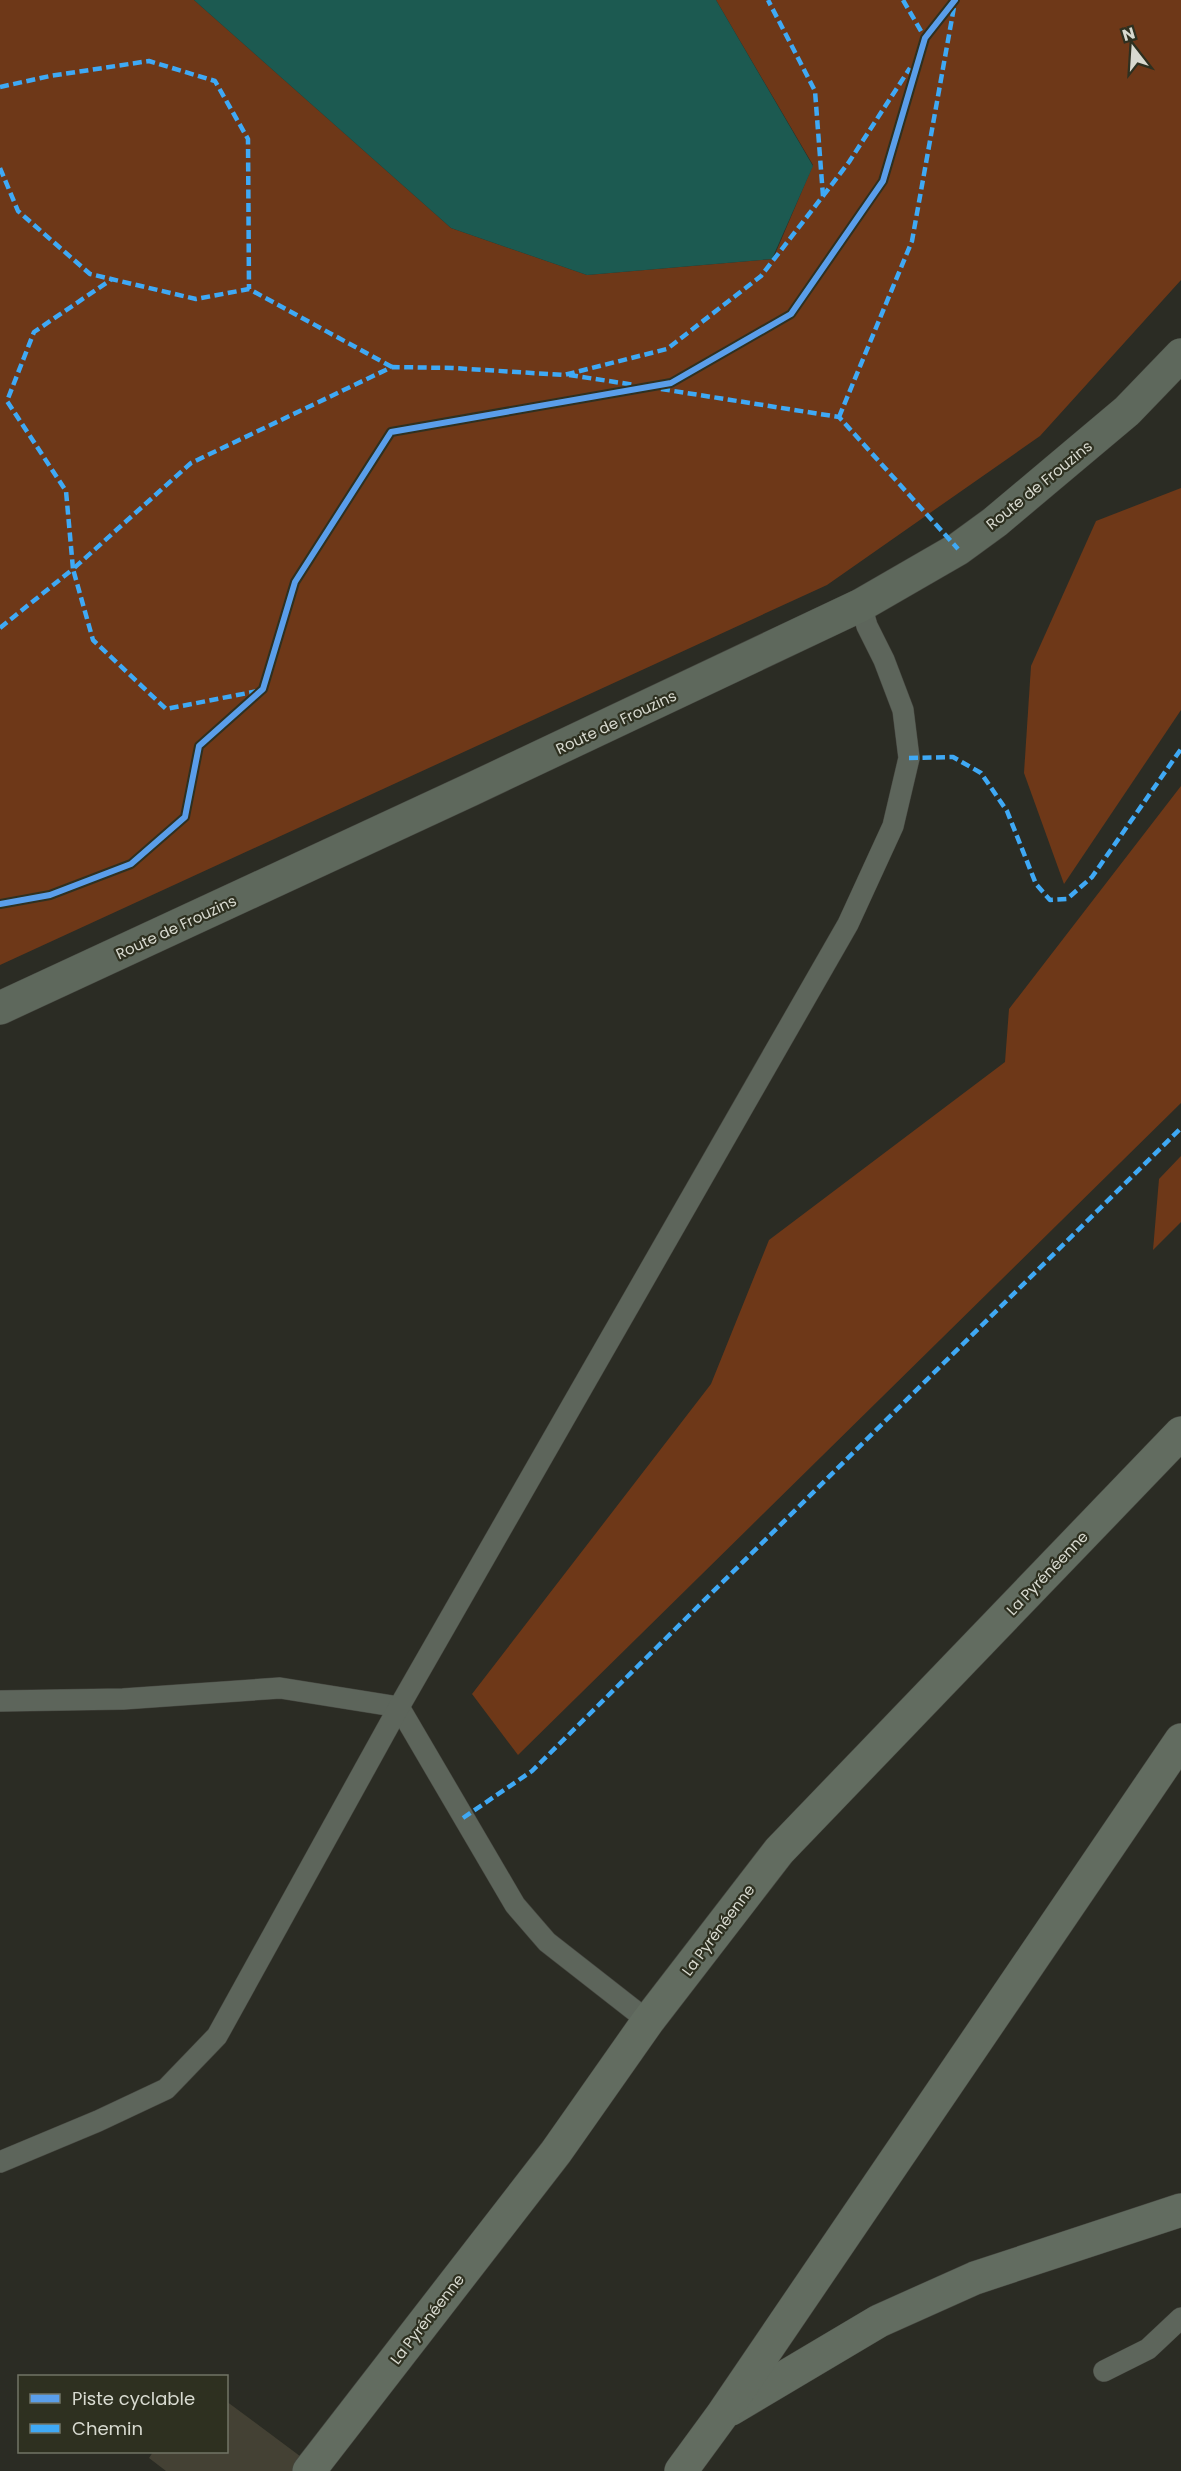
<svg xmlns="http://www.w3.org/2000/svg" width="1181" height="2471" font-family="Poppins,sans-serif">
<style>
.green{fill:#6e3818}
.water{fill:#1c5a51}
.building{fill:#444134}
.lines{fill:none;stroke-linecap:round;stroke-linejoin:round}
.lane-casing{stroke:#464740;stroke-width:22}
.secondary-casing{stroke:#464740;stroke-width:34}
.highway-casing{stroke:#464740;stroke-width:34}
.lane{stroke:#5d655b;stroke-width:21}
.secondary{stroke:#5e685c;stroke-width:33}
.highway{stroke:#626c60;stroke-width:33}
.quiet{stroke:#3fa9f5;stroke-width:4.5;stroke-dasharray:9 4.5;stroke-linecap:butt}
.cycleway-casing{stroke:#2e3020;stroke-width:10}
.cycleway{stroke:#5a9eea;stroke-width:6}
.labels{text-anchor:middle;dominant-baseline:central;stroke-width:4.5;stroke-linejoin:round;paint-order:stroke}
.street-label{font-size:15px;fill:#d8dad0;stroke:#2e3020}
</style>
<rect width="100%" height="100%" fill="#2b2c24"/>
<!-- green -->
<g class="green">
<polygon points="0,0 194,0 451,228 587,275 773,259 813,165 716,0 1181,0 1181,280 1040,436 827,585 0,965"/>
<polygon points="1181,488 1181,710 1064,884 1024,773 1031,666 1096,521"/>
<polygon points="1181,786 1181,1103 518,1755 472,1694 711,1384 769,1240 1005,1062 1009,1009"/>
<polygon points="1181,1156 1181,1222 1153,1250 1159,1179"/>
</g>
<!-- water -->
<polygon class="water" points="194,0 716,0 813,166 772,259 587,275 451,228"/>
<!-- building -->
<polygon class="building" points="226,2401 320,2471 166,2471 149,2458 153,2452 226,2452"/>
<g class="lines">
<defs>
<g id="lane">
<polyline points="0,1701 123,1699 280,1688 399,1707 515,1905 547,1942 648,2021"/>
<polyline points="0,2162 98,2121 166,2089 217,2036 399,1707 848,924 893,826 909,758 903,710 884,660 867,626 861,605"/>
<polyline points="1104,2371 1148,2349 1181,2318"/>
</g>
<polyline id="secondary" points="0,1008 470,790 861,605 958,549 995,522 1127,411 1181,355"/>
<g id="highway">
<polyline points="731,2409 879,2321 975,2278 1181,2210"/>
<polyline points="309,2471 556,2152 648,2021 779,1851 1181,1433"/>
<polyline points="681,2471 722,2415 1181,1740"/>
</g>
</defs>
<!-- lane casing -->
<use href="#lane" class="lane-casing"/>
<!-- secondary casing -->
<use href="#secondary" class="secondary-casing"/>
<!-- highway casing -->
<use href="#highway" class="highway-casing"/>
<!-- lane -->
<use href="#lane" class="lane"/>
<!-- secondary -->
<use href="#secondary" class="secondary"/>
<!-- highway -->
<use href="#highway" class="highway"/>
<!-- quiet -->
<g class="quiet">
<polyline points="903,0 925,38 924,41"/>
<polyline points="0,87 50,76 149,61 215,81 248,139 249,289"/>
<polyline points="0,168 18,211 90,274 196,299 249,289 392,367"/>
<polyline points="823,196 849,162 910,68"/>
<polyline points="569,375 635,385"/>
<polyline points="661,389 839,417 958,549"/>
<polyline points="839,417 912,241 954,7"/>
<polyline points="0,628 73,569 66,491 7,401 34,332 112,279"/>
<polyline points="258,691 166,709 93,640 73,569 191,463 392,367 453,368 564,375 667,349 761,276 823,196 815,91 768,0"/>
<polyline points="909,758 953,757 981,773 1007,811 1036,884 1050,900 1067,899 1092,877 1181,749"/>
<polyline points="463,1818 532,1771 1181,1128"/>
</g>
<defs>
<polyline id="cycleway" points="0,904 50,895 131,864 185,817 199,746 263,689 295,582 391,432 671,383 791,314 883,181 925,38 955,0"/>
</defs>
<!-- cycleway casing -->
<use href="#cycleway" class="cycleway-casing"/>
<!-- cycleway -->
<use href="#cycleway" class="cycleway"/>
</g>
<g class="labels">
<!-- street labels -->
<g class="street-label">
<text transform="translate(1039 485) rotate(-39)">Route de Frouzins</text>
<text transform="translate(616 722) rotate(-25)">Route de Frouzins</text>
<text transform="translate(176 927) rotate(-25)">Route de Frouzins</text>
<text transform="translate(1047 1573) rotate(-46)">La Pyrénéenne</text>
<text transform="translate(718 1930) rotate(-53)">La Pyrénéenne</text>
<text transform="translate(427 2319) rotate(-52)">La Pyrénéenne</text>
</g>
</g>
<!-- legend -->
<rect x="18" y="2375" width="210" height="78" fill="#2e3020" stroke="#727466" stroke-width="1.5"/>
<rect x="30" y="2394" width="30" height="9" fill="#5a9eea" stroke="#727466" stroke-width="1.5"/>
<text x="72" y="2405" font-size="18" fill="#d8dad0">Piste cyclable</text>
<rect x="30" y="2424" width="30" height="9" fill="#3fa9f5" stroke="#727466" stroke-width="1.5"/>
<text x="72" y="2435" font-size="18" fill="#d8dad0">Chemin</text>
<!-- north arrow -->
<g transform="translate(1133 48) rotate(343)" stroke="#2e3020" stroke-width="4.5" paint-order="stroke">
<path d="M0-4.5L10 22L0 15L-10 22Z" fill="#d8dad0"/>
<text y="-9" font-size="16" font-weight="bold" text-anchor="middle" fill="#d8dad0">N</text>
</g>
</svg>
